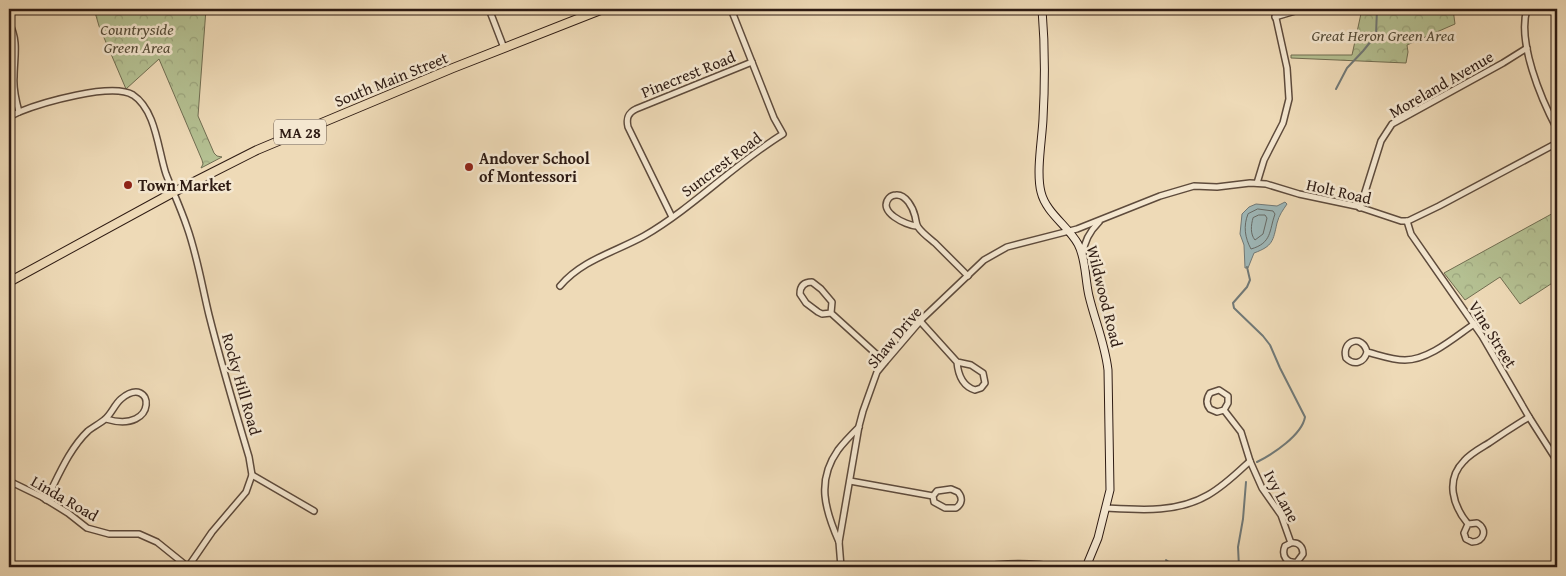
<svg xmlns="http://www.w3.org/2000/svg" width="1566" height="576" font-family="'Gentium Book Plus',serif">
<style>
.park{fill:url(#park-crowns);stroke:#716e52}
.water{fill:#9eb8b9;stroke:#717977}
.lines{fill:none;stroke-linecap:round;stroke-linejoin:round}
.shore{stroke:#666a66;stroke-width:1}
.stream{stroke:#717977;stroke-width:2}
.street-casing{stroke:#5e4b3c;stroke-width:8}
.secondary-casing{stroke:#2e1b13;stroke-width:9}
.primary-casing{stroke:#2e1b13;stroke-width:10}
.street{stroke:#f4e7d0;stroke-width:5}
.secondary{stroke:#f4e7d0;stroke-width:7}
.primary{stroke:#eedab7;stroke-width:8}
.poi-dot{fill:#8f2418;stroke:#f4e7d0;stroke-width:2}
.labels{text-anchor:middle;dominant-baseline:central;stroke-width:5;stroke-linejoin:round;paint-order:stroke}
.shield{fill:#f4e7d0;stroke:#69584c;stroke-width:1}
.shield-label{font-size:15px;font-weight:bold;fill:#2e1b13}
.park-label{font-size:16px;font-style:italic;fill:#564d39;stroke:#f4e7d0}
.street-label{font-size:16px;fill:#2e1b13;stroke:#f4e7d0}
.poi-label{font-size:16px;font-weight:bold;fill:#2e1b13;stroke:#f4e7d0;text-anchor:start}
</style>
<defs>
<pattern id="park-crowns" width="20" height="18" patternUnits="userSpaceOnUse" patternTransform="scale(1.25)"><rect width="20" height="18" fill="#b4c092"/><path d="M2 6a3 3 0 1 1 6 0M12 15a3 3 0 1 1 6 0" fill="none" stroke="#9ba47d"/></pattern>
</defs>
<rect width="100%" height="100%" fill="#eedab7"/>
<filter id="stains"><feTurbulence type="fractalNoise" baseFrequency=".004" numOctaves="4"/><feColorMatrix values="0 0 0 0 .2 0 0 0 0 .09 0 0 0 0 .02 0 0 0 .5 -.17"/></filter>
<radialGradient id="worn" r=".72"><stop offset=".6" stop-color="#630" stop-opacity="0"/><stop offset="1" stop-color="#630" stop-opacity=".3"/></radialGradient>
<!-- park -->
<g class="park">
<polygon points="94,9 206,9 198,116 214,153 217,156 222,157 201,168 203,164 202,160 159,59 126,89 99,26"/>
<polygon points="1362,9 1453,9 1455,24 1407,45 1408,52 1406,63 1291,58 1291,55 1352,55"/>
<polygon points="1557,211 1557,280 1520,304 1500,277 1465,300 1444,273"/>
</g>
<!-- water -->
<path class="water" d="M1285,202L1287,204C1283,210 1279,215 1277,223C1273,241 1273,246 1254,253L1248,268H1245L1244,245L1240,234L1242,214L1249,207L1256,204L1277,206Z"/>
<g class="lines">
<!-- shore -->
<g class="shore">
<path d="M1258,209L1273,211L1275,214C1269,231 1272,243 1251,249C1245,238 1243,226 1248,214Z"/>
<path d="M1259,215H1265L1267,218L1263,234L1255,240C1250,234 1251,225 1253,218Z"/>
</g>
<!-- stream -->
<g class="stream">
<polyline points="1336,89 1347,68 1363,51 1376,35 1377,9"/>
<path d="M1247,267L1250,280L1247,287L1233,303L1234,308L1263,336L1270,345L1280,368L1305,417C1302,435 1273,454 1257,462"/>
<polyline points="1166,560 1176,567"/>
<polyline points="1239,567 1238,547 1243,519 1246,482"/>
</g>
<defs>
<g id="street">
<polyline points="489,9 504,48"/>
<path d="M1527,9C1517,42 1541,99 1557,129"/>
<polyline points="1275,17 1302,9"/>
<path d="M9,23C19,41 14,58 14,77C13,89 16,101 19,112C41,103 112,82 133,95C156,110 158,150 166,174C173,192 181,209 187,227C197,255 202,286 209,315C221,363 235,410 249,457L252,475L246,492L212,532L188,567L157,542L139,534H109L87,528L68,513L42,497L9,481"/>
<polyline points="9,117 19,112"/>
<polyline points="1257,183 1264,160 1283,123 1289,99 1287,68 1274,9"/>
<polyline points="1360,208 1381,141 1392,124 1503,63 1527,48"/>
<path d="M672,217L628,127C626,118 628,113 636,109L752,62"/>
<polyline points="1407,221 1411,234 1482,336 1529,417 1557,461"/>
<path d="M916,226C906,225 877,212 889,198C891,196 893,195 896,195C906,194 913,208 915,216C916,220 916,224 918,227C922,233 929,238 935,243C946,254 957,265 968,276"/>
<path d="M1083,254C1084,242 1090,231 1099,222"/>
<path d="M560,286C582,260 615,252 644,236C694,207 734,164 783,134L774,118L731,9"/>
<path d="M831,313L832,302L821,289L812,282C804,282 800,286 800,294L806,303L818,312L822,314L831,313L885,362"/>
<path d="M920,321L957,362L971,365L983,373L985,383L981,388L975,390C962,386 958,374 957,362"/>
<path d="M1367,352C1364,363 1354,366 1346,358C1341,340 1363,334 1367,352C1379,355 1392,360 1405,360C1429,360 1455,337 1474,324"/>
<path d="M1224,410L1217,412L1210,409C1206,404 1206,399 1210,393L1219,390L1228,396V403L1224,410L1241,432L1250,461L1262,488L1281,515L1291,543L1285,546C1281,556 1287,564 1297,562L1303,554C1303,546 1298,542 1291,543"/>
<polyline points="252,475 314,511"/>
<path d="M850,481L933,496L934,502L945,508H956C962,504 963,498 958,492L951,489L937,491L933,496"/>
<path d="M46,500C58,477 69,449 88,431C93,427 99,424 104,420C111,415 114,405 121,399C154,372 160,435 106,419"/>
<path d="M1106,508C1141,510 1177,513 1208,495C1224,486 1237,473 1250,461"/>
<path d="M1468,524L1464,533L1466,539L1472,542C1484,542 1488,529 1477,523L1468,524C1453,506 1445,480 1464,461C1471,453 1481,448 1489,443C1502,434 1516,425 1529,417"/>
<path d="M839,542C825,510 816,481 838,450C844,442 852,434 859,427"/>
<polyline points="841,567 839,542 859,426 863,411 877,372 886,361 922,319 984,260 1007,247 1077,229 1160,196 1194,186 1217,187 1250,183 1266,184 1299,194 1356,206 1401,221 1408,221 1439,206 1557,143"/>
<path d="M975,567C1003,563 1031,562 1058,567"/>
</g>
<path id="secondary" d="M1042,9C1045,45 1045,83 1043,119C1042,140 1036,172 1041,192C1046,213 1068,226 1078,244C1086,259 1085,279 1089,296C1095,321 1105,344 1108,370L1110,490L1098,538L1086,567"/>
<polyline id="primary" points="9,282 174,192 257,150 453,68 603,9"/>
</defs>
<!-- street casing -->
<use href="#street" class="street-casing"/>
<!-- secondary casing -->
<use href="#secondary" class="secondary-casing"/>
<!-- primary casing -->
<use href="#primary" class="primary-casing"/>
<!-- street -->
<use href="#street" class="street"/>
<!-- secondary -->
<use href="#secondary" class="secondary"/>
<!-- primary -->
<use href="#primary" class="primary"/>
</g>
<!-- markers -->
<g class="poi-dot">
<circle cx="469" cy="167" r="5"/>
<circle cx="128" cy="185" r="5"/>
</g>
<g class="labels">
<!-- shield labels -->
<rect class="shield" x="274" y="119.5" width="52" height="25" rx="4"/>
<g class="shield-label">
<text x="300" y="132">MA 28</text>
</g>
<!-- park labels -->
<g class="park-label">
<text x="137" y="29">Countryside<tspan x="137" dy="18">Green Area</tspan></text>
<text x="1383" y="35">Great Heron Green Area</text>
</g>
<!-- street labels -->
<g class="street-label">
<text transform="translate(688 74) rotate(-22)">Pinecrest Road</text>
<text transform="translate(391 79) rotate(-22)">South Main Street</text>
<text transform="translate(1441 84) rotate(-30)">Moreland Avenue</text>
<text transform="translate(721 164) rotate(-37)">Suncrest Road</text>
<text transform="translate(1339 191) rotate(13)">Holt Road</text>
<text transform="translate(1105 296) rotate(76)">Wildwood Road</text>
<text transform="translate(1493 334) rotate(58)">Vine Street</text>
<text transform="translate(894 337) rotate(-50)">Shaw Drive</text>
<text transform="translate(242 384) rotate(74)">Rocky Hill Road</text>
<text transform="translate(1282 496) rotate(62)">Ivy Lane</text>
<text transform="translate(65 498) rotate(30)">Linda Road</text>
</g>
<!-- poi labels -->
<g class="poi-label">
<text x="479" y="158">Andover School<tspan x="479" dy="18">of Montessori</tspan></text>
<text x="138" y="185">Town Market</text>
</g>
</g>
<!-- margin -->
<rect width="1566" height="576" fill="none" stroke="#eedab7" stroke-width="30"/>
<rect x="10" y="10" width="1546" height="556" fill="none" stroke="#2e1b13" stroke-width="2.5"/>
<rect x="15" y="15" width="1536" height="546" fill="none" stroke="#2e1b13"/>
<rect width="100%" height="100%" filter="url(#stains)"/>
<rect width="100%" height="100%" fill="url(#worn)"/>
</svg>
